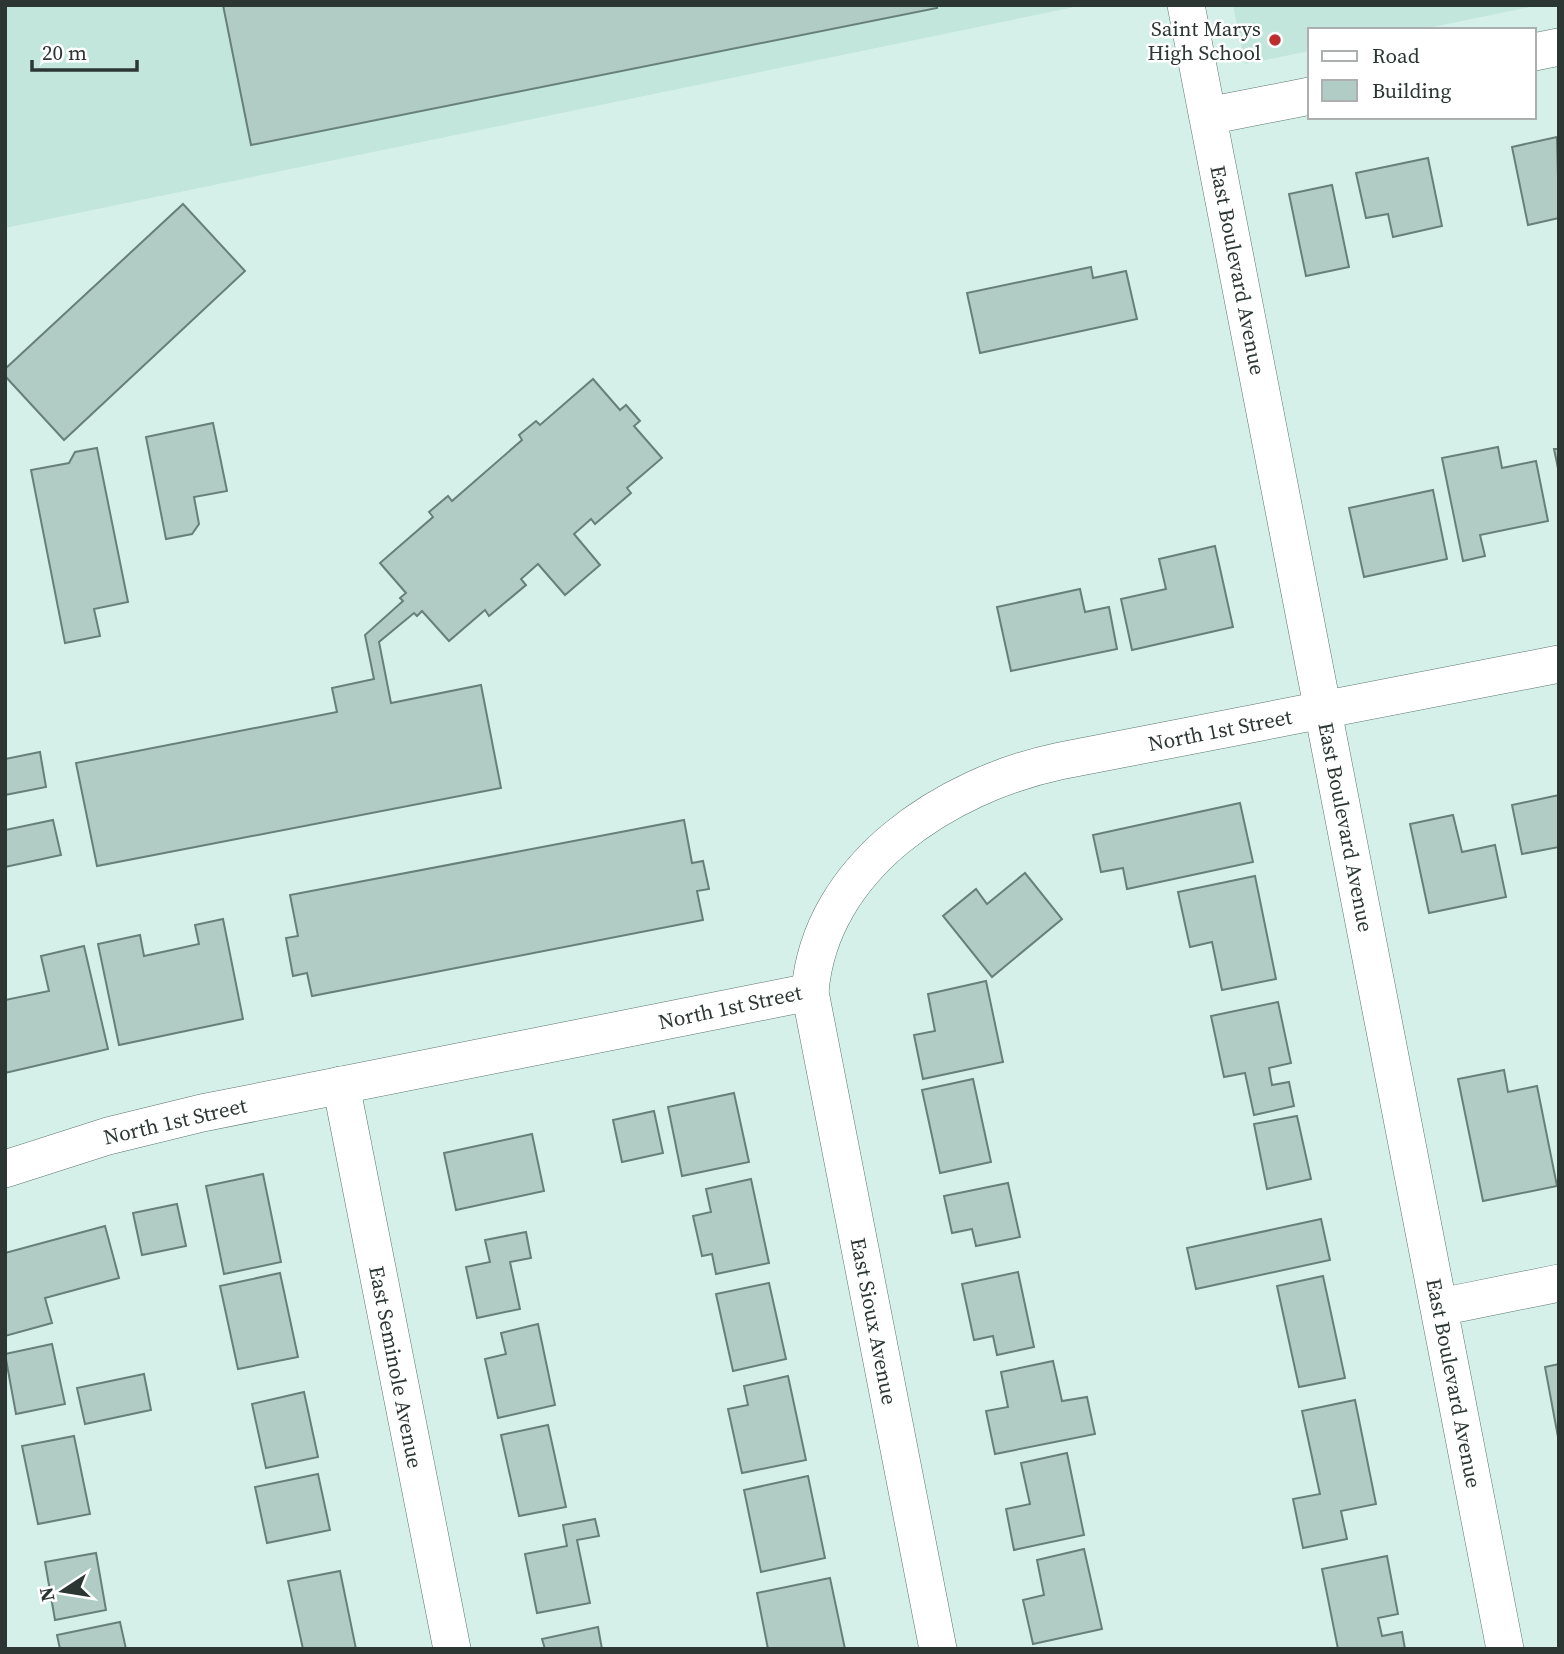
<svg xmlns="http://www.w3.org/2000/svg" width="1564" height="1654" font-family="'Source Serif 4',serif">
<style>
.built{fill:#c2e6dc}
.building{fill:#b1ccc4;stroke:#678079;stroke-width:2}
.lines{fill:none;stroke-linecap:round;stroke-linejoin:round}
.minor-casing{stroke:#5c756e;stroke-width:38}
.minor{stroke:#fff;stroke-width:37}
.poi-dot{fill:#bd2e2e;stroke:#fff;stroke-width:2.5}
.labels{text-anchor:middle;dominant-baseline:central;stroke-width:5;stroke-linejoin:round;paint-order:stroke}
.poi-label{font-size:21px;fill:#2c3734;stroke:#fff;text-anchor:end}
.street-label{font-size:21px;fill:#2c3734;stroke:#fff}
</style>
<rect width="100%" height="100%" fill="#d4f0e8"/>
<!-- built -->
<g class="built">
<polygon points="5,5 1084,5 5,228"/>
<polygon points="1233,5 1540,5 1418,30 1310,30 1310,51 1245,64"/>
</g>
<!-- building -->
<g class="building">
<polygon points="223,5 937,5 937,8 251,145"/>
<polygon points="1557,137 1559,218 1528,225 1512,147"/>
<polygon points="1428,158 1442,226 1393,237 1388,214 1366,218 1356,173"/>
<polygon points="1332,185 1349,267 1306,276 1289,194"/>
<polygon points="183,204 245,271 64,440 5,376 5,369"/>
<polygon points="1091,267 1093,278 1126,271 1137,319 980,353 967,293"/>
<polygon points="593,379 620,410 626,405 640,421 634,426 662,458 627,488 631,493 595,524 591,519 574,534 600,565 565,595 538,564 521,579 526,585 489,616 485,610 449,641 422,611 417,616 414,613 379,642 391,703 481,685 501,788 97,866 76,763 337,712 332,688 374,679 365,635 403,601 400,598 406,593 380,563 433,517 429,512 448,496 452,501 522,440 519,435 536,421 540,425"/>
<polygon points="213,423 227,491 194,497 199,524 192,534 166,539 146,437"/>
<polygon points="1498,447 1502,468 1536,461 1548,521 1480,535 1485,556 1463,561 1442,458"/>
<polygon points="97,448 128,602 94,609 100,636 65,643 31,470 69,463 75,452"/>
<polygon points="1554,449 1559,449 1559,473"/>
<polygon points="1433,490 1447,559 1364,577 1349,508"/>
<polygon points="1215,546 1233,627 1132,650 1121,599 1166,589 1159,559"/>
<polygon points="1080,589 1085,612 1109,607 1117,649 1011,671 997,607"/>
<polygon points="40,752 46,787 5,795 5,759"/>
<polygon points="1559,795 1559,847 1522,854 1512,805"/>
<polygon points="1240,803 1253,862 1127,889 1123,868 1101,872 1093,835"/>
<polygon points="1453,815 1462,852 1495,845 1506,897 1429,913 1410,824"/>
<polygon points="53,820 61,855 5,867 5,830"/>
<polygon points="684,820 692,863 703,861 709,889 697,891 703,920 312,996 307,973 293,976 286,938 298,936 290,895"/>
<polygon points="1025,873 1062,919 992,977 943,916 976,889 987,904"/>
<polygon points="1255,876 1276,979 1222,990 1212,942 1190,947 1178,892"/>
<polygon points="223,919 243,1019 119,1045 98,944 140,935 144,956 199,944 195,925"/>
<polygon points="84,946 108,1049 5,1073 5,1000 49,991 41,956"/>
<polygon points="986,981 1003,1062 923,1079 914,1035 935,1031 928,994"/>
<polygon points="1278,1002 1291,1063 1269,1068 1272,1085 1289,1082 1294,1106 1254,1115 1245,1073 1224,1077 1211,1016"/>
<polygon points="1504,1070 1508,1092 1537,1086 1557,1186 1483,1201 1458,1079"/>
<polygon points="973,1079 991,1162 940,1173 922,1090"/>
<polygon points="734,1093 749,1162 682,1176 668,1107"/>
<polygon points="654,1111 663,1153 622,1162 613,1120"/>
<polygon points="1297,1116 1311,1179 1267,1189 1254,1124"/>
<polygon points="532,1134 544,1191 456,1210 444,1153"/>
<polygon points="263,1174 281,1262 224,1274 206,1186"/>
<polygon points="751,1179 769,1263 716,1274 712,1254 702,1256 693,1216 711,1212 706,1189"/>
<polygon points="1008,1183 1020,1237 976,1246 972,1229 952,1233 944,1196"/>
<polygon points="177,1204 186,1246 142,1255 133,1213"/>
<polygon points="1321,1219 1330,1260 1196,1289 1187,1248"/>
<polygon points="105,1226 119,1278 45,1298 52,1323 5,1336 5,1253"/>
<polygon points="526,1232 531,1258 510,1262 520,1309 477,1318 466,1267 490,1262 485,1240"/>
<polygon points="1018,1272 1034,1347 997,1355 993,1336 974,1340 962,1284"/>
<polygon points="280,1273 298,1357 238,1369 220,1286"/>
<polygon points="1323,1276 1345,1378 1299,1387 1277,1286"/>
<polygon points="769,1283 786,1359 733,1371 716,1294"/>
<polygon points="538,1324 555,1405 498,1418 485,1359 506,1354 501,1333"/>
<polygon points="52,1344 65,1404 16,1414 5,1354"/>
<polygon points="1053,1361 1062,1401 1087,1397 1095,1434 995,1454 986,1411 1008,1407 1001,1372"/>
<polygon points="1559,1364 1559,1437 1558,1437 1545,1367"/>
<polygon points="144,1374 151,1410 85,1424 77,1388"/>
<polygon points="788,1376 806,1460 742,1473 728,1409 748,1405 744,1386"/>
<polygon points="304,1392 318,1457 266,1468 252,1404"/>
<polygon points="1355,1400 1376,1504 1341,1511 1347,1539 1303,1548 1293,1499 1320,1494 1302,1411"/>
<polygon points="548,1425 566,1507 519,1516 501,1435"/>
<polygon points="74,1436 90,1514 38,1524 22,1446"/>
<polygon points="1067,1453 1084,1535 1014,1550 1006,1509 1030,1504 1021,1463"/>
<polygon points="318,1474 330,1530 267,1543 255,1487"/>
<polygon points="808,1476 825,1558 761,1572 744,1490"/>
<polygon points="595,1519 599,1536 577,1540 590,1603 537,1613 525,1554 567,1546 563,1525"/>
<polygon points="1084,1549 1102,1629 1033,1644 1023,1600 1044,1595 1037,1560"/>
<polygon points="96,1553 106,1610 55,1620 45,1562"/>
<polygon points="1387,1556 1398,1614 1378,1618 1382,1636 1402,1632 1405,1649 1338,1649 1322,1569"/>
<polygon points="340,1571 356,1649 303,1649 288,1581"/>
<polygon points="830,1578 845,1649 768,1649 757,1593"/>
<polygon points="120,1622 126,1649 60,1649 57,1635"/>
<polygon points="598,1627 602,1649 545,1649 542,1639"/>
</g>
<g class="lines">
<defs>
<g id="minor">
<polyline points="1186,5 1505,1649"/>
<polyline points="1534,52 1559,47"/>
<polyline points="1208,116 1310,96"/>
<polyline points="341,1085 452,1649"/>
<polyline points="5,1169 108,1136 202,1113 810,992"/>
<polyline points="1440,1307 1559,1283"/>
<path d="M938,1649L810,992C820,866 946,785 1060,761L1559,664"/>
</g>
</defs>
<!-- minor casing -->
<use href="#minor" class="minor-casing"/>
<!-- minor -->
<use href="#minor" class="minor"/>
</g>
<!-- markers -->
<circle class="poi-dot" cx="1275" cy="40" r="7"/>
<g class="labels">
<!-- poi labels -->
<g class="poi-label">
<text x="1261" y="28">Saint Marys<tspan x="1261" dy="24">High School</tspan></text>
</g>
<!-- street labels -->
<g class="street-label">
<text transform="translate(1238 270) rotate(79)">East Boulevard Avenue</text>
<text transform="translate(1220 730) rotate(-11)">North 1st Street</text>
<text transform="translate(1346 827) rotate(79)">East Boulevard Avenue</text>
<text transform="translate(730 1007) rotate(-12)">North 1st Street</text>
<text transform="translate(175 1121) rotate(-13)">North 1st Street</text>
<text transform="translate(874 1321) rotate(79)">East Sioux Avenue</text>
<text transform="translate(396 1367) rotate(79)">East Seminole Avenue</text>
<text transform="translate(1454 1383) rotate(79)">East Boulevard Avenue</text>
</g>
</g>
<!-- border -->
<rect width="1564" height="1654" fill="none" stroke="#2c3734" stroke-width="14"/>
<!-- legend -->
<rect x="1308" y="28" width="228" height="91" fill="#ffffff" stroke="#abafae" stroke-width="2"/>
<rect x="1322" y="51" width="35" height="10" fill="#ffffff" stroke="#abafae" stroke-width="2"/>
<text x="1372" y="63" font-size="21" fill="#2c3734">Road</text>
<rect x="1322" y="80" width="35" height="21" fill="#b1ccc4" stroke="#abafae" stroke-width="2"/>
<text x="1372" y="98" font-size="21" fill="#2c3734">Building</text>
<!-- north arrow -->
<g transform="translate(63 1591) rotate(258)" stroke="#ffffff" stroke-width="5" paint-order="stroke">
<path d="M0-5L12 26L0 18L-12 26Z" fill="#2c3734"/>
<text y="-10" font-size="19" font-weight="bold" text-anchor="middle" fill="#2c3734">N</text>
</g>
<!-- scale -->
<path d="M32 60v10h105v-10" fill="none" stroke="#2c3734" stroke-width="3.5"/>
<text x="42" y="60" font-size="21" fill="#2c3734" stroke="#ffffff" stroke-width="5" paint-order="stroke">20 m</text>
</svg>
